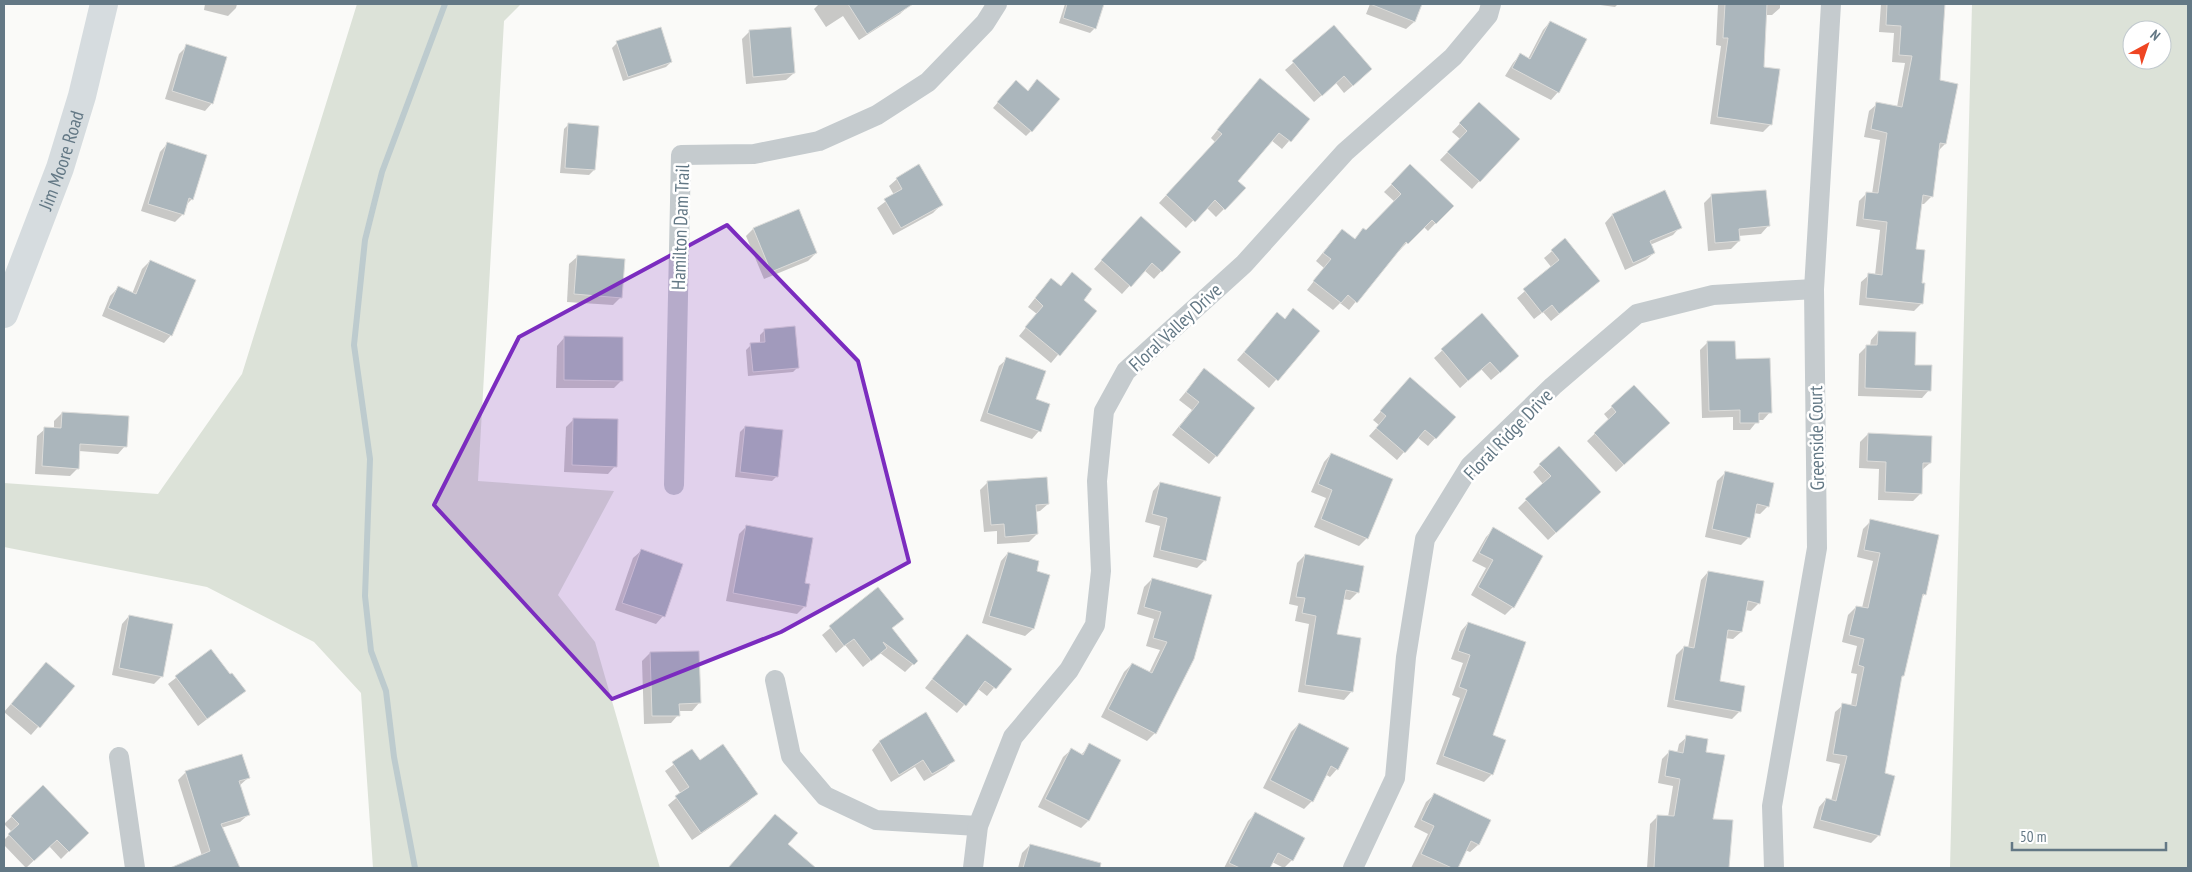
<svg xmlns="http://www.w3.org/2000/svg" width="2192" height="872" font-family="'PT Sans Narrow',sans-serif">
<style>
.green{fill:#dce2d8;fill-rule:evenodd}
.shadow{fill:#0003}
.lines{fill:none;stroke-linecap:round;stroke-linejoin:round}
.stream{stroke:#bdcbce;stroke-width:6}
.building{fill:#abb6bc;stroke:#dcdcda}
.street{stroke:#c5cbce;stroke-width:20}
.secondary{stroke:#d6dcdf;stroke-width:28}
.marked{fill:#7b2cbf;fill-opacity:0.2;stroke:#7b2cbf;stroke-width:4;stroke-linejoin:round}
.labels{text-anchor:middle;dominant-baseline:central;stroke-width:5;stroke-linejoin:round;paint-order:stroke}
.street-label{font-size:19px;fill:#637885;stroke:#fff}
</style>
<rect width="100%" height="100%" fill="#fafaf8"/>
<!-- green -->
<g class="green">
<polygon points="357,4 521,4 504,21 478,481 614,491 558,595 595,642 660,868 373,868 361,693 314,642 207,587 4,547 4,483 158,494 242,374"/>
<path d="M1972,4H2188V868H1950ZM2132,30H2162V60H2132Z"/>
</g>
<!-- shadow -->
<g class="shadow">
<polygon points="205,4 237,4 236,8 228,16 204,10"/>
<polygon points="819,4 906,4 908,6 900,14 859,40 843,16 826,27 814,9"/>
<polygon points="1065,4 1103,4 1095,28 1090,33 1059,23"/>
<polygon points="1370,4 1421,4 1414,22 1406,29 1366,14"/>
<polygon points="1593,4 1618,4 1615,7"/>
<polygon points="1718,4 1780,4 1780,8 1772,15 1766,15 1763,68 1771,124 1763,132 1710,124 1721,46 1716,45"/>
<polygon points="1881,4 1944,4 1939,81 1945,144 1938,151 1932,196 1924,204 1921,204 1915,250 1922,303 1914,311 1859,305 1861,282 1869,275 1875,275 1880,230 1856,226 1859,201 1867,193 1872,194 1880,140 1864,137 1869,111 1877,104 1897,107 1905,63 1892,62 1894,33 1879,32"/>
<polygon points="1550,22 1558,92 1551,100 1505,76 1513,63 1520,55 1528,59 1543,30"/>
<polygon points="1334,27 1363,77 1344,93 1336,83 1314,102 1285,70"/>
<polygon points="750,31 794,73 786,80 746,84 742,39"/>
<polygon points="617,43 671,62 666,67 623,81 612,48"/>
<polygon points="187,46 212,103 205,111 165,99 179,54"/>
<polygon points="1011,87 1031,131 1026,136 993,108"/>
<polygon points="1253,87 1308,119 1282,149 1271,140 1237,181 1224,209 1216,217 1206,207 1186,228 1159,203 1215,142 1211,138"/>
<polygon points="1472,111 1518,139 1472,189 1440,160 1460,139 1452,132"/>
<polygon points="569,124 594,170 589,175 560,173 564,129"/>
<polygon points="167,144 192,199 186,205 183,214 175,222 141,211 160,152"/>
<polygon points="1410,166 1452,206 1428,231 1423,226 1399,251 1398,250 1349,310 1340,303 1333,310 1307,290 1324,268 1316,261 1335,238 1354,240 1363,230 1366,232 1395,202 1384,192"/>
<polygon points="897,179 941,205 933,213 893,235 877,208 894,195 889,186"/>
<polygon points="1665,192 1680,227 1673,235 1650,245 1654,253 1646,260 1625,270 1605,223 1612,215"/>
<polygon points="1711,196 1768,226 1761,234 1738,236 1739,241 1731,249 1708,251 1704,203"/>
<polygon points="1133,225 1179,252 1154,279 1144,270 1122,294 1094,269"/>
<polygon points="753,229 816,253 808,261 764,279 746,236"/>
<polygon points="1565,240 1591,288 1551,321 1543,312 1534,319 1517,298 1552,268 1544,258"/>
<polygon points="577,257 621,297 613,305 567,302 569,264"/>
<polygon points="150,261 171,335 164,343 102,316 110,296 118,288 132,294 142,269"/>
<polygon points="1064,282 1095,311 1051,363 1019,336 1037,314 1028,307 1044,287 1060,287"/>
<polygon points="1293,310 1318,331 1269,388 1237,360 1270,322 1284,320"/>
<polygon points="1481,315 1510,364 1491,380 1481,369 1460,388 1434,358"/>
<polygon points="765,330 798,367 793,372 748,376 746,350 751,345 760,344 760,335"/>
<polygon points="1878,332 1929,390 1922,398 1858,396 1859,354 1867,346 1870,346 1871,340"/>
<polygon points="564,338 622,380 614,388 556,388 557,346"/>
<polygon points="1708,342 1735,361 1770,412 1763,420 1758,420 1750,430 1733,430 1733,417 1702,418 1700,350"/>
<polygon points="1007,359 1035,400 1039,431 1032,439 980,421 999,366"/>
<polygon points="1204,370 1216,456 1209,464 1172,435 1192,410 1179,400"/>
<polygon points="1403,387 1454,417 1428,446 1417,437 1397,460 1369,436 1379,425 1373,420"/>
<polygon points="1612,407 1660,431 1616,472 1587,441 1609,420 1604,414"/>
<polygon points="62,413 125,446 118,454 79,451 78,468 70,476 35,474 37,436 45,429 54,429 54,421"/>
<polygon points="574,419 615,466 608,474 564,472 566,427"/>
<polygon points="745,427 777,476 772,481 735,477 740,432"/>
<polygon points="1868,434 1930,463 1922,470 1920,494 1913,501 1878,500 1879,469 1859,468 1860,442"/>
<polygon points="1331,454 1367,538 1359,546 1314,527 1326,498 1311,492 1324,462"/>
<polygon points="1540,465 1592,500 1548,540 1518,508 1543,484 1533,472"/>
<polygon points="1725,473 1768,506 1760,514 1754,513 1749,537 1741,545 1705,537 1717,481"/>
<polygon points="988,482 1048,504 1040,511 1035,512 1037,534 1029,542 997,544 997,531 984,532 980,490"/>
<polygon points="1160,483 1205,560 1197,568 1153,557 1160,526 1145,522 1153,491"/>
<polygon points="1871,521 1925,594 1921,598 1903,676 1901,678 1884,774 1879,835 1871,843 1813,828 1819,807 1826,799 1831,801 1840,764 1826,761 1835,712 1843,705 1851,706 1857,674 1851,673 1857,646 1842,642 1848,615 1856,607 1862,608 1873,561 1857,557 1863,529"/>
<polygon points="747,526 804,607 797,614 726,601 739,534"/>
<polygon points="1494,529 1513,607 1505,615 1471,595 1486,568 1472,561 1486,537"/>
<polygon points="641,551 663,616 656,624 615,610 633,558"/>
<polygon points="1008,553 1035,572 1049,576 1033,629 1025,636 982,623 1001,561"/>
<polygon points="1305,555 1358,592 1350,600 1343,599 1336,635 1360,639 1351,692 1344,700 1298,692 1309,624 1295,621 1298,606 1289,604 1297,563"/>
<polygon points="1708,572 1759,603 1751,611 1745,610 1741,632 1733,639 1725,638 1718,682 1740,711 1732,719 1667,707 1676,655 1684,647 1688,648 1701,580"/>
<polygon points="1152,579 1210,596 1155,733 1147,741 1101,717 1124,672 1132,664 1149,673 1160,650 1146,646 1154,619 1137,614 1144,587"/>
<polygon points="877,589 902,619 891,629 916,661 905,672 880,653 863,667 845,645 836,653 822,635"/>
<polygon points="129,616 162,676 154,684 112,675 122,624"/>
<polygon points="1468,623 1492,736 1492,774 1484,782 1436,764 1460,698 1452,695 1463,663 1451,659 1461,631"/>
<polygon points="967,636 1010,669 987,696 978,689 957,713 925,688"/>
<polygon points="211,651 230,676 244,691 198,726 168,684"/>
<polygon points="650,653 699,703 692,711 678,711 678,715 671,723 644,724 642,661"/>
<polygon points="46,664 73,687 31,735 4,712"/>
<polygon points="926,714 954,760 946,768 924,781 915,767 891,782 872,750 879,742"/>
<polygon points="1299,724 1337,769 1330,777 1325,774 1312,801 1304,809 1263,788 1291,732"/>
<polygon points="1687,737 1705,753 1712,820 1731,821 1728,868 1647,868 1650,824 1658,816 1668,817 1673,786 1658,783 1662,759 1670,751 1677,753 1679,744"/>
<polygon points="1090,745 1088,821 1081,828 1038,807 1063,757 1071,750 1081,755"/>
<polygon points="692,751 699,762 756,794 748,802 692,840 668,805 681,794 665,771"/>
<polygon points="186,772 248,778 239,786 248,815 240,822 221,828 239,868 182,868 189,862 202,856 178,780"/>
<polygon points="43,787 87,833 61,859 49,846 26,868 4,845 4,840 12,832 4,824"/>
<polygon points="1434,795 1489,821 1478,845 1470,852 1465,850 1457,868 1411,868 1428,834 1414,827 1426,802"/>
<polygon points="1255,814 1292,860 1284,868 1272,862 1269,868 1224,868 1248,821"/>
<polygon points="768,823 787,844 810,865 807,868 728,868"/>
<polygon points="1030,845 1096,863 1095,868 1018,868 1022,853"/>
</g>
<g class="lines">
<!-- stream -->
<polyline class="stream" points="415,868 394,757 386,691 371,651 365,596 370,459 354,345 365,240 382,172 445,4"/>
</g>
<!-- building -->
<g class="building">
<polygon points="848,4 913,4 867,34"/>
<polygon points="1067,4 1104,4 1096,29 1063,18"/>
<polygon points="1370,4 1422,4 1415,22"/>
<polygon points="1725,4 1767,4 1764,67 1780,69 1772,125 1717,117 1728,38 1723,38"/>
<polygon points="1887,4 1945,4 1940,80 1958,84 1946,144 1940,143 1933,197 1923,195 1916,249 1925,250 1922,283 1925,283 1923,304 1866,298 1868,273 1882,275 1887,222 1863,219 1866,192 1878,193 1887,133 1871,129 1876,102 1902,107 1912,56 1899,55 1901,26 1886,25"/>
<polygon points="1550,21 1587,39 1559,93 1512,68 1520,53 1530,59"/>
<polygon points="1334,25 1372,69 1353,86 1344,76 1322,96 1292,61"/>
<polygon points="661,27 672,62 628,77 616,41"/>
<polygon points="791,27 795,73 753,77 749,30"/>
<polygon points="186,44 227,57 213,104 172,91"/>
<polygon points="1260,78 1310,119 1291,142 1279,133 1238,181 1246,188 1225,210 1215,200 1195,222 1166,195 1222,134 1217,130"/>
<polygon points="1037,79 1060,99 1032,132 997,102 1016,80 1028,91"/>
<polygon points="1479,102 1520,139 1480,182 1447,152 1467,131 1459,123"/>
<polygon points="568,123 599,126 595,170 565,168"/>
<polygon points="167,142 207,155 193,200 189,198 184,215 148,204"/>
<polygon points="919,164 943,205 901,228 884,199 902,189 896,178"/>
<polygon points="1410,164 1454,206 1436,224 1432,220 1408,244 1406,242 1357,303 1348,295 1341,303 1313,281 1331,259 1323,253 1342,229 1355,239 1363,228 1366,230 1401,194 1391,184"/>
<polygon points="1665,190 1682,228 1650,241 1655,253 1633,263 1612,214"/>
<polygon points="1766,190 1770,226 1739,229 1740,241 1715,243 1711,194"/>
<polygon points="799,209 817,253 771,272 753,228"/>
<polygon points="1141,216 1181,252 1162,272 1152,263 1131,287 1101,260"/>
<polygon points="1565,238 1600,281 1559,314 1552,305 1542,313 1523,289 1559,260 1551,250"/>
<polygon points="577,255 625,259 622,298 574,294"/>
<polygon points="150,260 196,280 172,336 108,308 118,286 136,294"/>
<polygon points="1072,272 1092,289 1084,300 1097,311 1060,356 1025,327 1043,306 1035,298 1051,278 1061,286"/>
<polygon points="1293,308 1320,331 1278,381 1244,352 1277,312 1285,319"/>
<polygon points="1482,313 1519,356 1500,373 1490,362 1468,381 1441,349"/>
<polygon points="795,326 799,368 753,372 750,343 765,342 764,329"/>
<polygon points="1878,331 1916,332 1915,365 1932,365 1931,391 1865,388 1866,345 1877,345"/>
<polygon points="564,336 623,337 623,381 564,380"/>
<polygon points="1707,341 1735,341 1736,359 1770,358 1772,413 1759,413 1759,423 1740,423 1740,410 1709,411"/>
<polygon points="1006,357 1046,371 1036,399 1050,404 1041,432 987,413"/>
<polygon points="1204,368 1255,408 1217,457 1179,427 1199,402 1186,392"/>
<polygon points="1410,377 1456,417 1436,439 1425,430 1405,453 1376,428 1386,416 1380,411"/>
<polygon points="1634,385 1670,423 1624,465 1594,433 1616,412 1611,406"/>
<polygon points="62,412 129,416 127,447 80,444 79,469 42,466 44,427 61,428"/>
<polygon points="573,418 618,419 617,467 572,465"/>
<polygon points="745,426 783,430 778,477 740,472"/>
<polygon points="1868,433 1932,436 1931,463 1923,463 1922,494 1885,492 1886,462 1867,461"/>
<polygon points="1559,446 1601,492 1556,533 1525,499 1551,476 1539,464"/>
<polygon points="1331,453 1393,479 1368,539 1321,519 1332,490 1318,484"/>
<polygon points="1725,471 1774,483 1769,507 1757,504 1750,538 1712,529"/>
<polygon points="1047,477 1049,504 1036,505 1038,534 1005,537 1004,524 991,525 987,481"/>
<polygon points="1160,482 1221,497 1206,561 1160,550 1167,518 1152,514"/>
<polygon points="1870,519 1939,535 1926,595 1923,594 1904,676 1902,676 1885,773 1895,776 1880,836 1820,820 1826,798 1836,801 1847,756 1833,754 1842,703 1856,706 1864,667 1858,665 1864,639 1849,635 1856,606 1868,608 1880,553 1864,550"/>
<polygon points="746,525 813,538 805,583 810,584 806,607 733,593"/>
<polygon points="1493,527 1543,556 1514,608 1478,587 1493,560 1479,553"/>
<polygon points="641,549 683,564 665,617 622,603"/>
<polygon points="1008,552 1039,561 1037,571 1050,575 1034,629 989,616"/>
<polygon points="1305,554 1364,566 1359,593 1346,590 1337,634 1361,638 1353,692 1305,685 1316,616 1302,613 1305,598 1296,597"/>
<polygon points="1708,571 1764,581 1760,604 1748,601 1742,632 1728,630 1720,681 1745,686 1741,712 1674,700 1684,646 1694,648"/>
<polygon points="1152,578 1212,595 1194,659 1156,734 1108,709 1132,663 1152,673 1167,642 1153,638 1161,612 1144,607"/>
<polygon points="878,587 904,619 892,628 918,661 914,665 883,642 887,648 871,661 854,639 844,646 829,626"/>
<polygon points="129,615 173,624 163,677 119,668"/>
<polygon points="1468,622 1526,642 1493,735 1506,740 1493,775 1443,756 1467,690 1459,687 1470,655 1458,651"/>
<polygon points="967,634 1012,669 996,689 985,681 966,706 932,679"/>
<polygon points="211,649 230,674 232,673 246,691 207,719 175,676"/>
<polygon points="699,651 701,703 679,704 680,716 652,716 650,652"/>
<polygon points="46,662 75,686 40,728 11,704"/>
<polygon points="926,712 955,761 932,774 923,760 899,775 879,741"/>
<polygon points="1299,723 1349,748 1338,770 1331,766 1313,802 1270,780"/>
<polygon points="1686,735 1708,739 1706,752 1725,755 1713,819 1733,820 1729,868 1654,868 1657,815 1674,816 1680,779 1665,776 1669,750 1683,753"/>
<polygon points="1089,743 1121,760 1089,821 1045,799 1071,748 1083,755"/>
<polygon points="723,744 758,794 701,833 675,796 689,787 672,762 692,749 700,760"/>
<polygon points="242,754 250,778 239,781 250,815 221,824 240,868 170,868 210,851 185,771"/>
<polygon points="43,785 89,833 69,852 57,840 34,861 8,834 19,824 11,816"/>
<polygon points="1434,793 1491,820 1479,845 1471,841 1458,868 1452,868 1421,854 1434,826 1421,820"/>
<polygon points="1255,812 1305,838 1293,861 1278,853 1270,868 1240,868 1229,863"/>
<polygon points="775,814 798,833 788,844 816,868 728,868"/>
<polygon points="1030,844 1101,863 1100,868 1023,868"/>
</g>
<g class="lines">
<!-- street -->
<g class="street">
<polyline points="674,485 681,155 754,154 819,141 877,115 928,82 985,23 997,4"/>
<polyline points="775,680 791,756 825,796 876,820 978,826"/>
<polyline points="119,757 135,868"/>
<polyline points="973,868 978,826 1013,737 1069,670 1095,625 1101,571 1097,481 1104,411 1126,371 1244,264 1345,152 1453,57 1488,15 1491,4"/>
<polyline points="1353,868 1395,778 1406,657 1425,539 1470,466 1553,386 1637,314 1713,295 1814,289"/>
<polyline points="1774,868 1772,806 1817,548 1814,289 1831,4"/>
</g>
<!-- secondary -->
<path class="secondary" id="s1" d="M4,314L60,168L82,96L104,4"/>
</g>
<!-- marked area -->
<path class="marked" d="M727,225L858,361L909,562L781,632L612,699L434,505L519,337Z"/>
<g class="labels">
<!-- street labels -->
<g class="street-label">
<text stroke="none"><textPath href="#s1" startOffset="164">Jim Moore Road</textPath></text>
<text transform="translate(680 227) rotate(-88)">Hamilton Dam Trail</text>
<text transform="translate(1175 327) rotate(-43)">Floral Valley Drive</text>
<text transform="translate(1508 434) rotate(-46)">Floral Ridge Drive</text>
<text transform="translate(1816 438) rotate(-91)">Greenside Court</text>
</g>
</g>
<!-- border -->
<rect width="2192" height="872" fill="none" stroke="#637885" stroke-width="10"/>
<!-- north arrow -->
<g transform="translate(2147 45) rotate(40)"><circle r="24" fill="#ffffff" stroke="#c1c9ce"/>
<path d="M0-4L9 19L0 12L-9 19Z" fill="#ef4522"/>
<text y="-8" font-size="14" font-weight="bold" text-anchor="middle" fill="#637885">N</text>
</g>
<!-- scale -->
<path d="M2012 842v8h154v-8" fill="none" stroke="#637885" stroke-width="2.5"/>
<text x="2020" y="842" font-size="15" fill="#637885" stroke="#ffffff" stroke-width="4" paint-order="stroke">50 m</text>
</svg>
